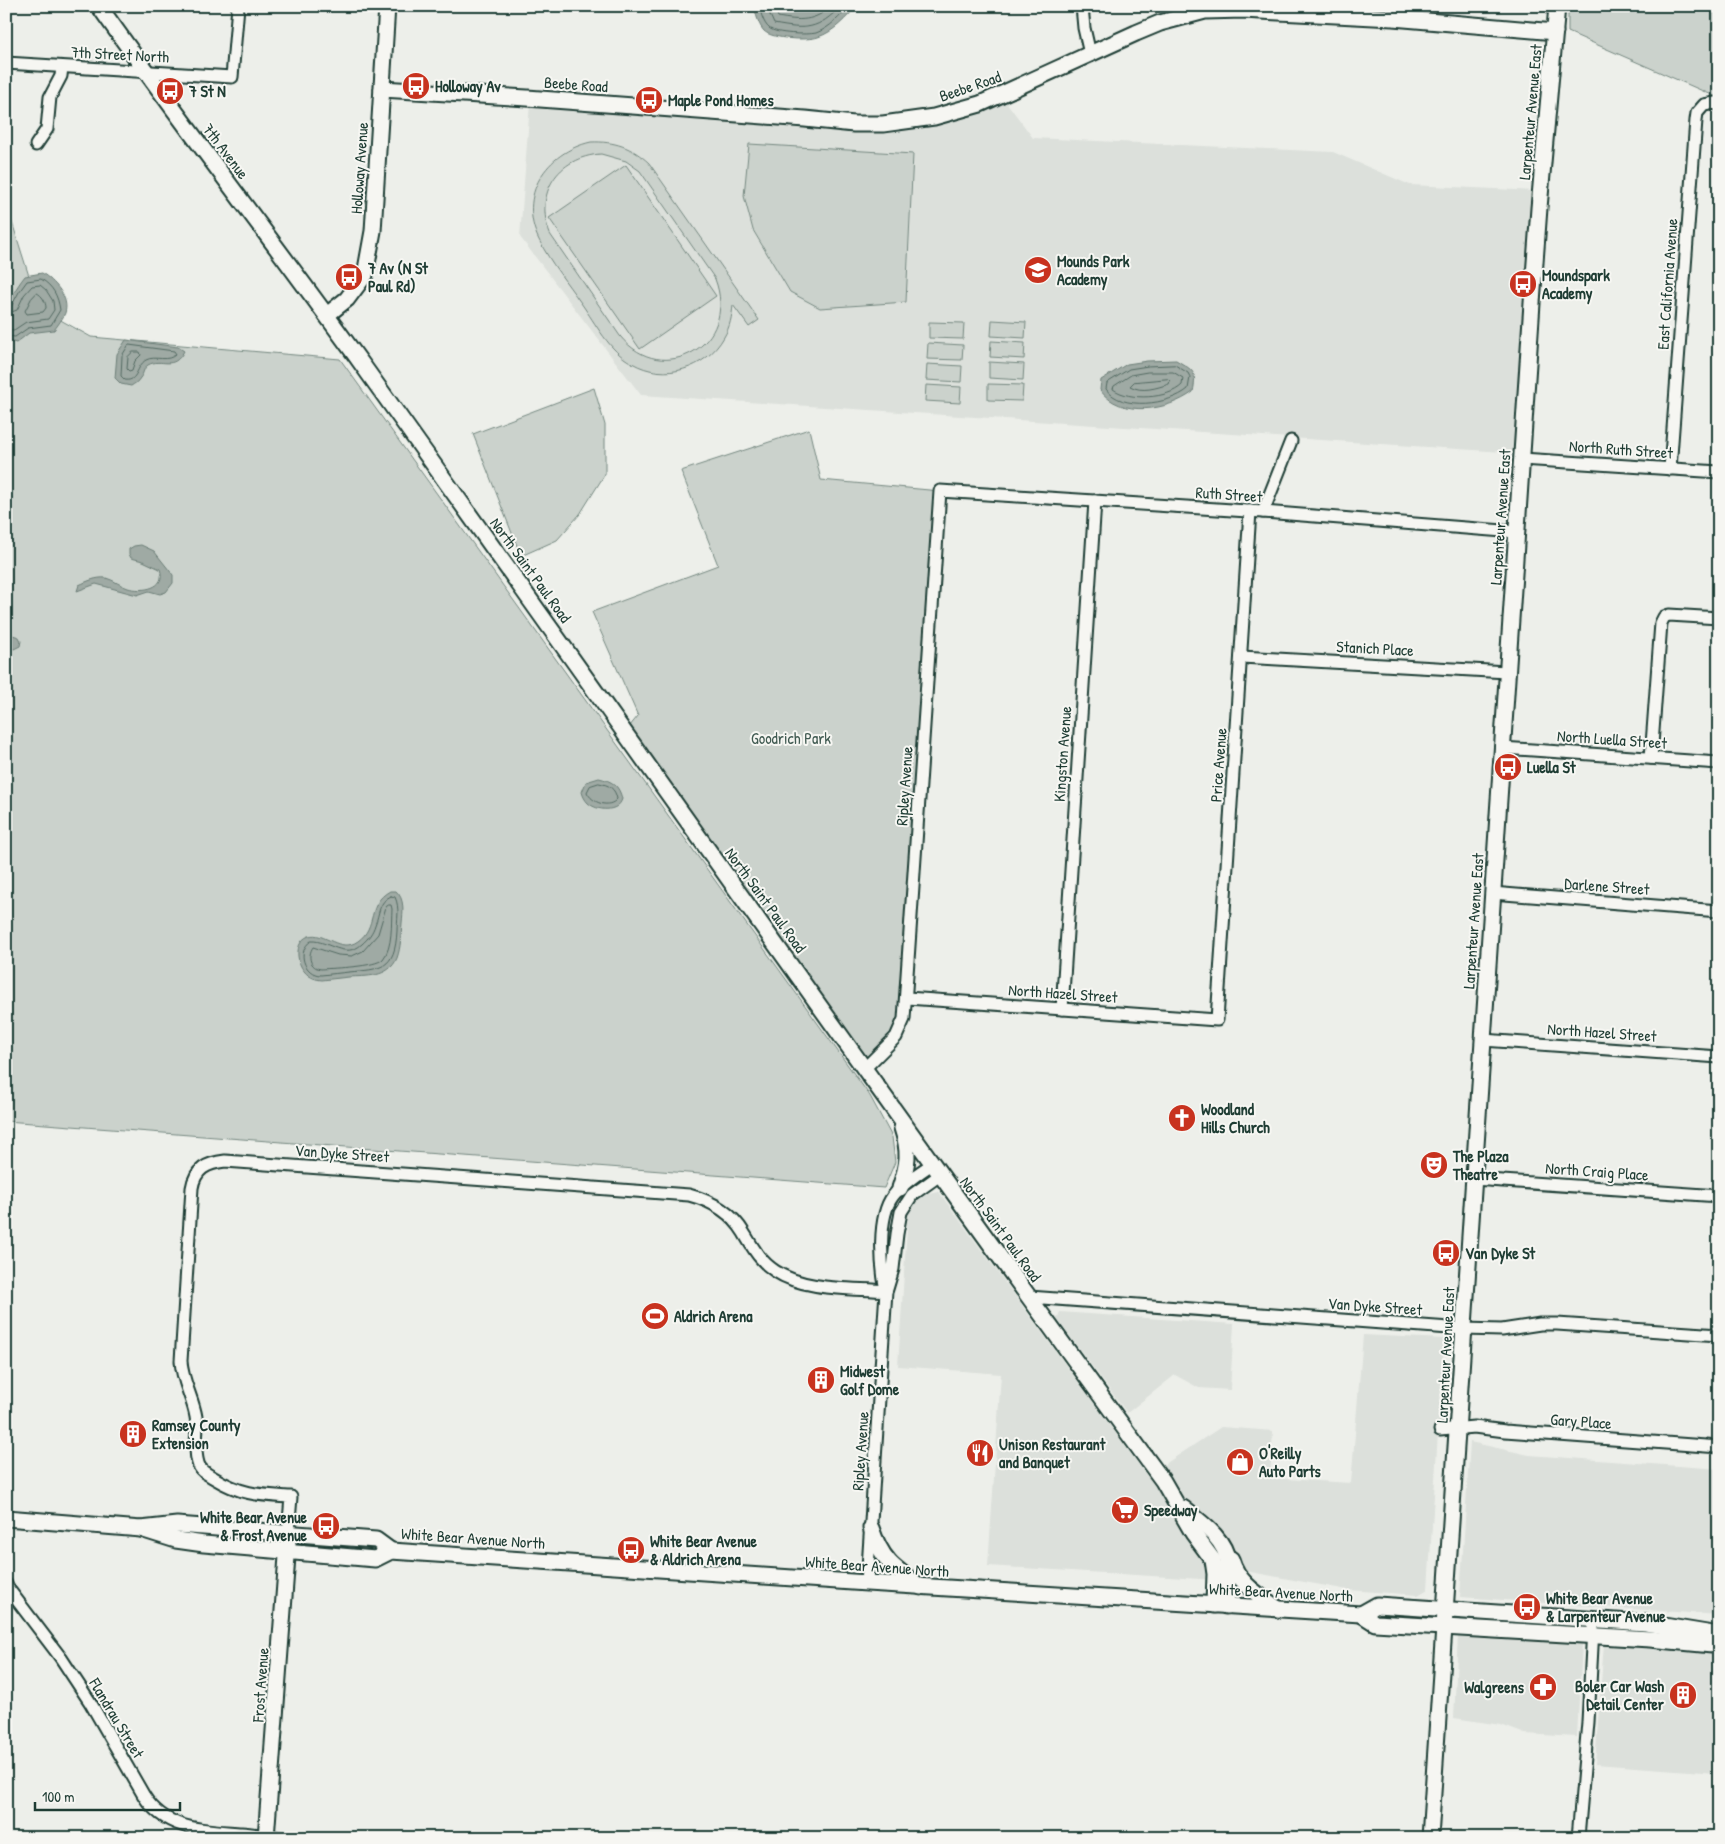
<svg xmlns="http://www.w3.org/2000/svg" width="1725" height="1844" font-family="'Patrick Hand',sans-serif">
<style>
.built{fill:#dce0db}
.green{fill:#cbd2cc;stroke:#758880;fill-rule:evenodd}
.water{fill:#9faaa4;stroke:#6c7e77}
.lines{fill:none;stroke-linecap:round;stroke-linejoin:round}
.shore{stroke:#526961;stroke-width:1}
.street-casing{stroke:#1f3d34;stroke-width:15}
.secondary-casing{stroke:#1f3d34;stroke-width:19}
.street{stroke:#f6f6f2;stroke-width:11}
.secondary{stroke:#f6f6f2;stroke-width:15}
.labels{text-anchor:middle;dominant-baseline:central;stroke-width:4;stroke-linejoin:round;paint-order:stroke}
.street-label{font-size:16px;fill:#1f3d34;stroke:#f6f6f2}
.poi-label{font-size:16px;font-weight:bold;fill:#1f3d34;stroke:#f6f6f2;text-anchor:start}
.park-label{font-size:16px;fill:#415b52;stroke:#f6f6f2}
</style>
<rect width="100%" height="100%" fill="#edefea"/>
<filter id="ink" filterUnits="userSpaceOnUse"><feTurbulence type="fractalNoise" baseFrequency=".02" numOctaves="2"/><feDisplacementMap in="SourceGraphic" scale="10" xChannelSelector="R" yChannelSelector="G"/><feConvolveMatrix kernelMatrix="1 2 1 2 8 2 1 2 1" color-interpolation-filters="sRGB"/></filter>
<g filter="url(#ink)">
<!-- built -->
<g class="built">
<polygon points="1004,99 1033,138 1333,152 1410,185 1535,191 1519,453 641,395 520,237 530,103 844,128"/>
<polygon points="939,1192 1147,1476 1221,1427 1273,1431 1270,1478 1351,1483 1363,1335 1444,1339 1428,1589 1418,1595 1348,1590 1245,1571 1233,1581 988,1566 1001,1374 898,1366 908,1212 921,1195"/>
<polygon points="1060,1312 1234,1324 1230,1390 1199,1388 1175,1375 1127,1413 1057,1319"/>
<polygon points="1470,1442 1529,1455 1719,1469 1719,1615 1460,1597"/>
<polygon points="1458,1634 1582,1642 1577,1737 1525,1734 1501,1725 1454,1718"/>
<polygon points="1604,1643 1719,1652 1719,1733 1716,1773 1595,1764"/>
</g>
<!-- green -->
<g class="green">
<polygon points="1568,6 1718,6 1719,101 1712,95 1568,32"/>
<path d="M591,142C614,141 632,147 649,163L759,320L749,327L733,305C732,316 730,327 724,337C706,369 665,382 632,363C609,351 596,324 581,303C567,283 550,262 539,240C517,196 546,152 591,142ZM601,154L626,161L640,171L715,279C740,344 663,389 620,336L550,234C534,194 557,157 601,154Z"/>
<polygon points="749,144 913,154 906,302 820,308 790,292 753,230 744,196"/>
<polygon points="626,165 716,296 640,349 549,218"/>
<polygon points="6,203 39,308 91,337 340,359 870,1096 892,1137 895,1162 884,1188 6,1121"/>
<polygon points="992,320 1026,322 1025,338 991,336"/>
<polygon points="929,322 964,323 963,339 929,338"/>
<polygon points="991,341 1025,343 1024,359 990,357"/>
<polygon points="928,343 963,345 962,360 927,359"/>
<polygon points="989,362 1024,364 1023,380 989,378"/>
<polygon points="927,364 962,366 961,382 926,380"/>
<polygon points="988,384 1023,385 1022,401 988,400"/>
<polygon points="926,385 961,387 960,403 925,401"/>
<polygon points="594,388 605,425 605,474 580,514 557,540 521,556 473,434"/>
<polygon points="809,429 821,480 940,491 907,998 896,1037 865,1068 625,732 638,716 592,612 718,565 681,471"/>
</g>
<!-- water -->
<g class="water">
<path d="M755,6H857C846,18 834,32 818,37C807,41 772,39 764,31C759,26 755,13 755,6Z"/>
<path d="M42,273C54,281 70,297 65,313C63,318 58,325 54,330L29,333L16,343L6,340C6,312 7,299 25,276Z"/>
<path d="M126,340L178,347L184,351C173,372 162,357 148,365C143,368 144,374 140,378C138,382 134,384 131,386L121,384L115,378L117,354Z"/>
<path d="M1176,360C1194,371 1197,371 1193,392C1168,411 1120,418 1100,390L1101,380L1127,364L1147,361Z"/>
<path d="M141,545L154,551L173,575V583L166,592L160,594L149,591L137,595L96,584L77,591L79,585C88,581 96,577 106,578C114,580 121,586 128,588C142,592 167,589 160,569L143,561L131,558L129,554V549L134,546Z"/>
<polygon points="6,633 19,637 21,641 20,646 14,649 6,646"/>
<path d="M599,778C612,781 619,785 622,799C618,813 597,811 588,803C585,800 583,796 582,792L586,782Z"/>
<path d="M390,891H396C405,899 403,912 402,923C401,935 401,947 397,958C389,978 366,976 349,977C340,978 331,979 322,980C296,979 290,942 309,936C324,931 340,954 358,941C378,927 366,904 390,891Z"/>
</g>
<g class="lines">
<!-- shore -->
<g class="shore">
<path d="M760,6C760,13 764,24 769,28C775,34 807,35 816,33C830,28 840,16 850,6"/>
<path d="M766,6L774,24C806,30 818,30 841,6"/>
<path d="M774,6L778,17C799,21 815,22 831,6"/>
<path d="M37,293C42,295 46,302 46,308L43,312L27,314L25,311L31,299Z"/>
<path d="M6,308L12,305L19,292L27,281L41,279C53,286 58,296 60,310L51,325L28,328L15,337L6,336"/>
<polyline points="6,314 17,310 24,295 32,286 40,285 46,290 53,301 54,310 48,319 26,322 14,330 6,329"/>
<path d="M129,345L174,351L176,354C168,363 155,355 146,360C136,366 138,382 125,380L121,376L122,356Z"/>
<polygon points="133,352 140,352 141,355 135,361 132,370 129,371 127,369 128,357"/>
<path d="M1175,365L1188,373L1190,377L1188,389C1169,405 1121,411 1106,389L1107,383L1129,369L1148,366Z"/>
<path d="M1148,372H1173L1183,378L1182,385C1168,399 1129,401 1113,389L1114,386L1131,375Z"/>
<path d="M1168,379L1170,381L1169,384C1156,388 1142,393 1130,386L1134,382Z"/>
<path d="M599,783C609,785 615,788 617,799C609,809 592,803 587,792L590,786Z"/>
<path d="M391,896L395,897C400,908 397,920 397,931C395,970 381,969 349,972C340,973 331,974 321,975C304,975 296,951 311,941C328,940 345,960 362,944C368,939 373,932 375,925C380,913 378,902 391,896Z"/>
<path d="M389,905H391L392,909C391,923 393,947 383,959C376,967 334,968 321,969C310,968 307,956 313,947L338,955L352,956L363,951L378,934L386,907Z"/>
</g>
<defs>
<g id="street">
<polyline points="1082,6 1084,28 1090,54"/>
<polyline points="6,63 232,77 238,6"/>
<polyline points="36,145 47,129 50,97 61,76 62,67"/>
<polyline points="1522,459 1719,472"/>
<polyline points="1670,469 1696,120 1697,113 1704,105 1715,103 1719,105"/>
<polyline points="1263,512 1291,441"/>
<polyline points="1241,657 1507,672"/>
<polyline points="1502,748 1719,763"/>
<polyline points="1651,758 1661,623 1664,617 1669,615 1719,618"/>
<polyline points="1492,893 1719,911"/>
<polyline points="907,998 1217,1020 1250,511"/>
<polyline points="1062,1009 1095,501"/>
<polyline points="1483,1040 1719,1057"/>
<polyline points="865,1068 896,1037 904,1019 940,491 1263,512 1516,532"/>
<polyline points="1473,1179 1719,1196"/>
<polyline points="887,1289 893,1269 897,1234 901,1212 912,1195 940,1175"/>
<polyline points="1029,1297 1463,1329 1502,1330 1540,1324 1557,1324 1719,1335"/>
<polyline points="1440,1430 1474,1427 1505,1431 1719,1447"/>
<path d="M288,1534L291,1497C259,1495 242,1495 214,1478C207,1474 200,1471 198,1463C193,1447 199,1432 196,1417C193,1398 182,1381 181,1361L192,1188C195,1169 207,1163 225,1161L689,1195C712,1201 732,1213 744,1233C753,1248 760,1261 775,1271C805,1291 851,1288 886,1291"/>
<path d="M867,1583L886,1291C881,1266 877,1217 893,1196C903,1183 919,1173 932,1164"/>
<path d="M6,1584L7,1587L61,1658L90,1702L144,1796C166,1831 204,1830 241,1833C255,1834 269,1837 283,1838"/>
<polyline points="1578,1838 1588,1722 1593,1628"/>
</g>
<g id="secondary">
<path d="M99,6C185,128 277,246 364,367C630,739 893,1113 1163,1481L1193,1533L1213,1560L1215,1574L1214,1605"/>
<polyline points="382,89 527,98 805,119 854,124 883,124 934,117 980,104 1136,33 1160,23 1205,11 1243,10 1393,18 1555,32"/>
<polyline points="327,315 347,299 365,275 373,231 387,6"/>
<path d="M900,1188C908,1164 910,1152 902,1128"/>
<path d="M1183,1508C1200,1522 1225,1538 1228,1562C1229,1576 1227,1592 1226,1606"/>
<polyline points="6,1518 141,1529 177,1525 376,1540 391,1551"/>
<path d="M871,1528C882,1561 894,1568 921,1587"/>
<polyline points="141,1529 176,1540 204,1544 375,1559 391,1551 867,1583 1361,1614 1377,1605 1646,1623 1719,1635"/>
<path d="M1231,1559C1238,1584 1259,1595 1278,1609"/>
<polyline points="1361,1614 1375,1623 1650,1639 1712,1645 1719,1644"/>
<polyline points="266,1838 288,1543"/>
<polyline points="1430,1838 1532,303 1539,208 1557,6"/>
</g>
</defs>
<!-- street casing -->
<use href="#street" class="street-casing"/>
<!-- secondary casing -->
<use href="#secondary" class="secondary-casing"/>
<!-- street -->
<use href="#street" class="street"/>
<!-- secondary -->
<use href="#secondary" class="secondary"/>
</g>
</g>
<!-- icons -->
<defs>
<symbol id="bus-disc" viewBox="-11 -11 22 22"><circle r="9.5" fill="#c8321e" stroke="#f6f6f2"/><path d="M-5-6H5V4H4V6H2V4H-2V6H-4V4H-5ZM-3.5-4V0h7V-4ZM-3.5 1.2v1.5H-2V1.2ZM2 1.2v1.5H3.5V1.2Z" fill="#fff"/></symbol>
<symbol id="school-disc" viewBox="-11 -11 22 22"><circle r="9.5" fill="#c8321e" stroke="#f6f6f2"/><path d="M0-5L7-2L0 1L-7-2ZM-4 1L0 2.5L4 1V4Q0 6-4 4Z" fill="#fff"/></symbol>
<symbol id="church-disc" viewBox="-11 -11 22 22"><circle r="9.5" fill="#c8321e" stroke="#f6f6f2"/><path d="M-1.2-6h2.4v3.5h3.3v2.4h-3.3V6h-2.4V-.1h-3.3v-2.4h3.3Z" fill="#fff"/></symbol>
<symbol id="theatre-disc" viewBox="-11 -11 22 22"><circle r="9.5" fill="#c8321e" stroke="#f6f6f2"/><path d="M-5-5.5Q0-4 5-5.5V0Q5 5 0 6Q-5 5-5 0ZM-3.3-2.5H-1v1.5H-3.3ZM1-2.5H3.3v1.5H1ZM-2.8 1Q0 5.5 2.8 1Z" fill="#fff"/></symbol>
<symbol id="stadium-disc" viewBox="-11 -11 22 22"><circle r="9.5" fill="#c8321e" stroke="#f6f6f2"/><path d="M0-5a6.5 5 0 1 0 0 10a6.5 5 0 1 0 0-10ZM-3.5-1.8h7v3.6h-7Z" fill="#fff"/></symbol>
<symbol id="building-disc" viewBox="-11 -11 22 22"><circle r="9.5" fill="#c8321e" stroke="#f6f6f2"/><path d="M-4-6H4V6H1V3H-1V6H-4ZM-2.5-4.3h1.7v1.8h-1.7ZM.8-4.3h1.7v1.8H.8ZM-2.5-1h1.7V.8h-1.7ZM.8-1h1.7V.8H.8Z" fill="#fff"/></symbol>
<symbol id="restaurant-disc" viewBox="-11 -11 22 22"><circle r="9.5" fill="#c8321e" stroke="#f6f6f2"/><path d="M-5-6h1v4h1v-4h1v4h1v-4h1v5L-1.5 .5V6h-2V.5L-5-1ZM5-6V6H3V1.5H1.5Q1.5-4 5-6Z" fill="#fff"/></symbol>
<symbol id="shop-disc" viewBox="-11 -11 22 22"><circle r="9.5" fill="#c8321e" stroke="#f6f6f2"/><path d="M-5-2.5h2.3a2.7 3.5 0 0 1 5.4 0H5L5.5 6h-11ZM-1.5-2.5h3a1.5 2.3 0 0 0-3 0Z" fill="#fff"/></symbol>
<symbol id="supermarket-disc" viewBox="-11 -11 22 22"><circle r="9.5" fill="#c8321e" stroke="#f6f6f2"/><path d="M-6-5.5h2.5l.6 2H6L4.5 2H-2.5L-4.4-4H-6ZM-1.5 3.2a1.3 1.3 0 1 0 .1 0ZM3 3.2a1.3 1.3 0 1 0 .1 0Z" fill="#fff"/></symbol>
<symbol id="pharmacy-disc" viewBox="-11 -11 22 22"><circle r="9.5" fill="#c8321e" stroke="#f6f6f2"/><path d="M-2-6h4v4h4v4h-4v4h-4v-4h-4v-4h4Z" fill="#fff"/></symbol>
</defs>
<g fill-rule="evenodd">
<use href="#bus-disc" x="400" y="70" width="32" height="32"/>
<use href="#bus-disc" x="154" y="75" width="32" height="32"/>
<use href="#bus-disc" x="633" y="84" width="32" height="32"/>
<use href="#school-disc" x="1022" y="254" width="32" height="32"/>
<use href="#bus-disc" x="333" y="261" width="32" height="32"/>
<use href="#bus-disc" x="1507" y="268" width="32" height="32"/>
<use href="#bus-disc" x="1492" y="751" width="32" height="32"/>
<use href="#church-disc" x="1166" y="1102" width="32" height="32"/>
<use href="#theatre-disc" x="1418" y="1149" width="32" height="32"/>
<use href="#bus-disc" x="1430" y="1237" width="32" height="32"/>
<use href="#stadium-disc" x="639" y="1300" width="32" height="32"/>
<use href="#building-disc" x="805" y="1364" width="32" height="32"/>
<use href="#building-disc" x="117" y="1418" width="32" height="32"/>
<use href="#restaurant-disc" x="964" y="1437" width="32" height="32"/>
<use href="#shop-disc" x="1224" y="1446" width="32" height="32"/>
<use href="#supermarket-disc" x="1109" y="1494" width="32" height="32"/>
<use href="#bus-disc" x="310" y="1510" width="32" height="32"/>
<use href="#bus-disc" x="615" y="1534" width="32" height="32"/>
<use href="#bus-disc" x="1511" y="1591" width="32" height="32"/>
<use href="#pharmacy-disc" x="1527" y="1671" width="32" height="32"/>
<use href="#building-disc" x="1667" y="1679" width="32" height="32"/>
</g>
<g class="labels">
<!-- street labels -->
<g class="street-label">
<text transform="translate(120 54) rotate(3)">7th Street North</text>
<text transform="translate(576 84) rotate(4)">Beebe Road</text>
<text transform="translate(970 86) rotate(-19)">Beebe Road</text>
<text transform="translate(1530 112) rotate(-85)">Larpenteur Avenue East</text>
<text transform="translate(226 151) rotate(53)">7th Avenue</text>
<text transform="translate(359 168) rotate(-86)">Holloway Avenue</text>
<text transform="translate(1667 284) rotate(-86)">East California Avenue</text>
<text transform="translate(1621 449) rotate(4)">North Ruth Street</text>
<text transform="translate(1229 494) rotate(4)">Ruth Street</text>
<text transform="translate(1500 517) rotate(-86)">Larpenteur Avenue East</text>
<text transform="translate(531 570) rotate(54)">North Saint Paul Road</text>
<text transform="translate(1375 648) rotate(3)">Stanich Place</text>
<text transform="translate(1612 739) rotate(4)">North Luella Street</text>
<text transform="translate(1062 754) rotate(-86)">Kingston Avenue</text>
<text transform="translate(1218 765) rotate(-86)">Price Avenue</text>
<text transform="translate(904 786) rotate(-86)">Ripley Avenue</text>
<text transform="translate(1607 886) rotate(4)">Darlene Street</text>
<text transform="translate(766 900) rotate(54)">North Saint Paul Road</text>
<text transform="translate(1473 921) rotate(-86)">Larpenteur Avenue East</text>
<text transform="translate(1063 993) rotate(4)">North Hazel Street</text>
<text transform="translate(1602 1032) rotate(4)">North Hazel Street</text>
<text transform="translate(342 1153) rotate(4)">Van Dyke Street</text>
<text transform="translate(1597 1171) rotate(4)">North Craig Place</text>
<text transform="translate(1001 1229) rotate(54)">North Saint Paul Road</text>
<text transform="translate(1375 1306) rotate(4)">Van Dyke Street</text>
<text transform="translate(1445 1355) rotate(-87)">Larpenteur Avenue East</text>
<text transform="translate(1581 1421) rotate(4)">Gary Place</text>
<text transform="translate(860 1451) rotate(-86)">Ripley Avenue</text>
<text transform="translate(473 1538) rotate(4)">White Bear Avenue North</text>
<text transform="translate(877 1566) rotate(4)">White Bear Avenue North</text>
<text transform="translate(1281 1592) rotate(3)">White Bear Avenue North</text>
<text transform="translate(260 1685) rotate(-86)">Frost Avenue</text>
<text transform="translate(117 1718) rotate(59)">Flandrau Street</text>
</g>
<!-- poi labels -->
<g class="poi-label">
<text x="435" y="86">Holloway Av</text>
<text x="189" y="91">7 St N</text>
<text x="668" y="100">Maple Pond Homes</text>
<text x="1057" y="261">Mounds Park<tspan x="1057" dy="18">Academy</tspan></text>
<text x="368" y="268">7 Av (N St<tspan x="368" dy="18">Paul Rd)</tspan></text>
<text x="1542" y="275">Moundspark<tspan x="1542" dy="18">Academy</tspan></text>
<text x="1527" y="767">Luella St</text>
<text x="1201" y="1109">Woodland<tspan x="1201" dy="18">Hills Church</tspan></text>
<text x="1453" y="1156">The Plaza<tspan x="1453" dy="18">Theatre</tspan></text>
<text x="1465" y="1253">Van Dyke St</text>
<text x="674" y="1316">Aldrich Arena</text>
<text x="840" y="1371">Midwest<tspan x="840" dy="18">Golf Dome</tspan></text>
<text x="152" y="1425">Ramsey County<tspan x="152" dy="18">Extension</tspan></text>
<text x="999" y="1444">Unison Restaurant<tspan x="999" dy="18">and Banquet</tspan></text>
<text x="1259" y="1453">O'Reilly<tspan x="1259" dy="18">Auto Parts</tspan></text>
<text x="1144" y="1510">Speedway</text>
<text x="307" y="1517" text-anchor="end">White Bear Avenue<tspan x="307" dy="18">&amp; Frost Avenue</tspan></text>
<text x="650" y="1541">White Bear Avenue<tspan x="650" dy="18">&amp; Aldrich Arena</tspan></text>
<text x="1546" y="1598">White Bear Avenue<tspan x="1546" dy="18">&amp; Larpenteur Avenue</tspan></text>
<text x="1664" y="1686" text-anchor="end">Boler Car Wash<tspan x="1664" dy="18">Detail Center</tspan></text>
<text x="1524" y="1687" text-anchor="end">Walgreens</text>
</g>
<!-- park labels -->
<g class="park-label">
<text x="791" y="738">Goodrich Park</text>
</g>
</g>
<!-- margin -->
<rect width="1725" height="1844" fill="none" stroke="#f6f6f2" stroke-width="25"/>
<rect x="12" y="12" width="1700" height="1819" fill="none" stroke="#1f3d34" stroke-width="2" filter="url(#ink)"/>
<!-- scale -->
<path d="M35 1802v8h145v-8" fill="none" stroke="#1f3d34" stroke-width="2.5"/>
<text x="42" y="1802" font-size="15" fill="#1f3d34" stroke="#f6f6f2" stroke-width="4" paint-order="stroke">100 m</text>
</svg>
